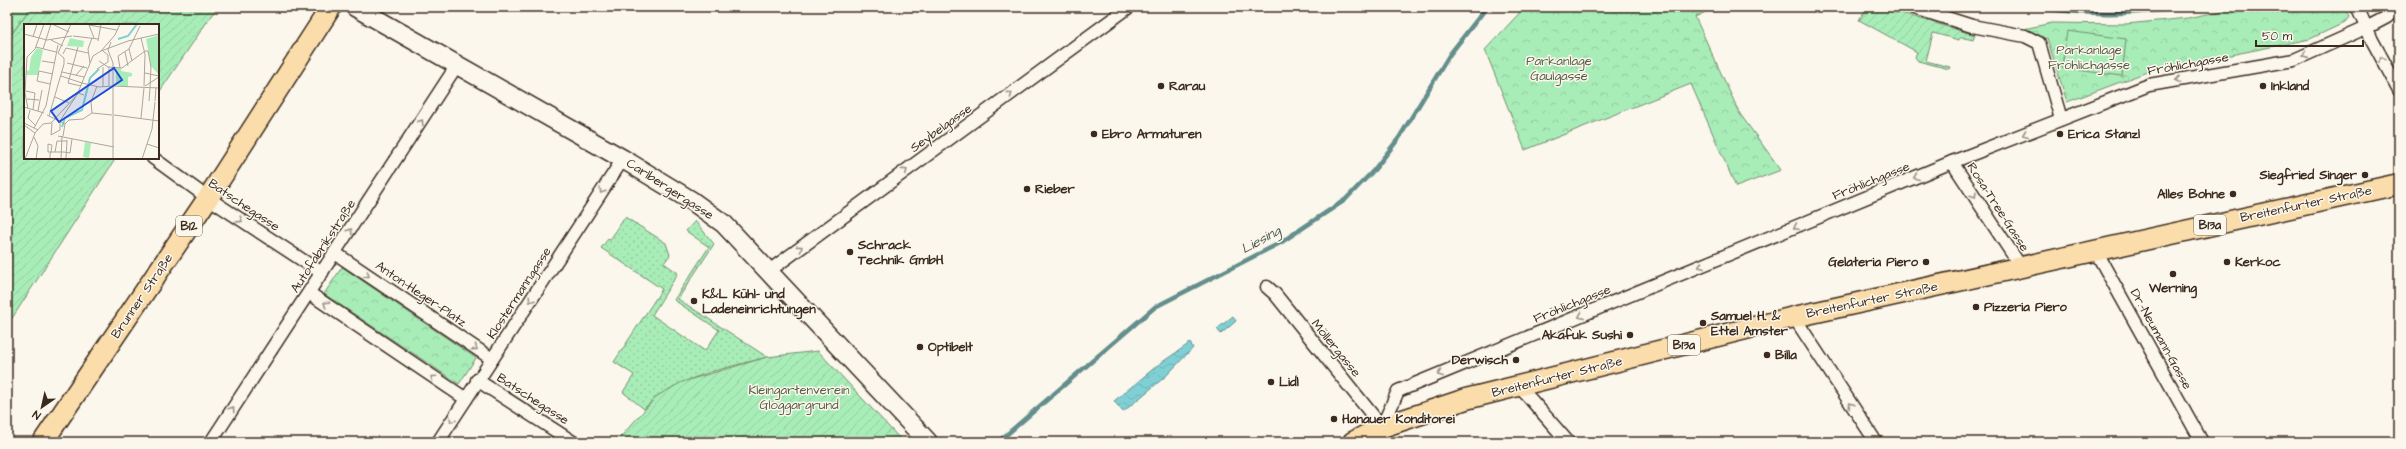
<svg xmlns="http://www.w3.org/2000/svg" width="2406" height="449" font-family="'Architects Daughter',sans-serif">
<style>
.grass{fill:url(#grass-dots);stroke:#728c6b}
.forest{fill:url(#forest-crowns);stroke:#728c6b}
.cemetery{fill:url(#cemetery-stones);stroke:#728c6b}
.garden{fill:url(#garden-furrows);stroke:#728c6b}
.pitch{fill:#a8edb8;stroke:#728c6b}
.water{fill:url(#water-waves);stroke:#648e8c}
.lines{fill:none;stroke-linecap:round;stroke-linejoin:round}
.stream{stroke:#648e8c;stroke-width:4.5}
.minor-casing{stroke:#3b2a1e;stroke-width:15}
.secondary-casing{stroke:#3b2a1e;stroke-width:21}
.primary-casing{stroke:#3b2a1e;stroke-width:23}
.minor{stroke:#fbf7ec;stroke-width:12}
.secondary{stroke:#fbf7ec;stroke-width:18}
.primary{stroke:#fbddab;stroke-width:20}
.oneway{stroke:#9b9085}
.poi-dot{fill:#3b2a1e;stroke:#fbf7ec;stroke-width:1.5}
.labels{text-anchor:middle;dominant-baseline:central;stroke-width:3;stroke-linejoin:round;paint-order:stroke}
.shield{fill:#fbf7ec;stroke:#75685c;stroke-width:1}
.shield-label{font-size:12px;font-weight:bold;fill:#3b2a1e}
.park-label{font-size:13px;fill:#565b44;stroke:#fbf7ec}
.street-label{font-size:13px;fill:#3b2a1e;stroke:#fbf7ec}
.poi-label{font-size:13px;font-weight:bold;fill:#3b2a1e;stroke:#fbf7ec;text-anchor:start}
.water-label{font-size:14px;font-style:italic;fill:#4f5c55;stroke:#fbf7ec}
.inset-river{fill:none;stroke:#7fd0d5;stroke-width:2}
.inset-road{fill:none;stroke:#aea59a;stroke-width:1}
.view{fill:#1d4ed8;fill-opacity:0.15;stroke:#1d4ed8;stroke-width:2}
.inset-edge{fill:none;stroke:#3b2a1e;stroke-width:2}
</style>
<defs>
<pattern id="grass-dots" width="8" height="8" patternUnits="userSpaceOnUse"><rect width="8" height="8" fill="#a8edb8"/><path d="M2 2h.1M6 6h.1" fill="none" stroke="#92cb9e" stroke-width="1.8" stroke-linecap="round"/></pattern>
<pattern id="forest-crowns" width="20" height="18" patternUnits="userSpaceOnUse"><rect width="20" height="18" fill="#a8edb8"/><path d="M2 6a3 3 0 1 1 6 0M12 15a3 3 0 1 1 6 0" fill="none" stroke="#92cb9e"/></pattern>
<pattern id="cemetery-stones" width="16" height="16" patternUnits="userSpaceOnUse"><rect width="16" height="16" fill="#a8edb8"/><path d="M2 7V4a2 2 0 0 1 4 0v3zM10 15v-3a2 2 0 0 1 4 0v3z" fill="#92cb9e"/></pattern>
<pattern id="garden-furrows" width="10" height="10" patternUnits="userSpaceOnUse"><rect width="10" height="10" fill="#a8edb8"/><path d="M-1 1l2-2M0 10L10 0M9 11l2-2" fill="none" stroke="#92cb9e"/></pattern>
<pattern id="water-waves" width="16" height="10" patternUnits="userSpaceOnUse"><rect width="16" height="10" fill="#7fd0d5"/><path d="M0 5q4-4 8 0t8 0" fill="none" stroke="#6fb3b6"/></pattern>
</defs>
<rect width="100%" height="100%" fill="#fbf7ec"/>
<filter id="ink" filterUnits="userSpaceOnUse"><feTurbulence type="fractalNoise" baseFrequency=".025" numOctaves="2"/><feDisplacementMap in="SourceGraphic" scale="8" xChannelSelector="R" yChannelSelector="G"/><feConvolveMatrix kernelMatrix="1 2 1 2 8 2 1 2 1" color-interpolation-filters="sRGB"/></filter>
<g filter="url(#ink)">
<!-- grass -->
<path class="grass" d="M625,217L666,243L670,255L664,263L678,273L652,315L705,351L719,330L674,300L709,247L686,231L695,221L714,244L678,299L767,357C724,369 676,376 644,409L623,392L634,375L614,362L662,289L601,248L608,239L610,240Z"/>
<!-- forest -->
<g class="forest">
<polygon points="1525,7 1716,7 1695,17 1740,114 1781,170 1736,187 1691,84 1525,150 1485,50"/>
<polygon points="2242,7 2344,7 2349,17 2346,22 2310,39 2166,68 2163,66 2067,102 2047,38 2044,39 2035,33 2019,30 2052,23 2126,24 2188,18"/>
<polygon points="342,267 476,358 459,384 324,294"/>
</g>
<!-- cemetery -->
<polygon class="cemetery" points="7,7 31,7 7,41"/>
<!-- garden -->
<g class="garden">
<polygon points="31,7 217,7 158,94 158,25 25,25 25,158 116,158 7,326 7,41"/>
<polygon points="1867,7 1881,7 1975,35 1973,40 1961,37 1959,40 1933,33 1926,61 1950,67 1949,69 1918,61 1915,57 1917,52 1859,20"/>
<polygon points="818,351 903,442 616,442 657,396 682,382 767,357"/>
</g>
<!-- pitch -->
<polygon class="pitch" points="2067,31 2126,39 2122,76 2062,68"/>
<!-- water -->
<g class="water">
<polygon points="1233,316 1236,321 1221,334 1217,329"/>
<polygon points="1190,343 1193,348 1166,376 1123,412 1114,401 1158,365"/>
</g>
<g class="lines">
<!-- stream -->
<g class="stream">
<path d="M2036,7C2084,15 2135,15 2183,7"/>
<polyline points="998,442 1155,307 1280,243 1345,200 1374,170 1399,138 1450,54 1487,7"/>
</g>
<defs>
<g id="minor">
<polyline points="1912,7 1972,26 2025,36 2039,43 2061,119"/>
<polyline points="2357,7 2372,40 2399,90"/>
<polyline points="153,158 208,198 322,273"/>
<polyline points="1952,162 2021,267"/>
<polyline points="2095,250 2202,442"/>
<polyline points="335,253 492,359"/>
<polyline points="769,271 1129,7"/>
<polyline points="1267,287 1275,294 1382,427 1398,391 1952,162 2149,85 2294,60 2370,26 2387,17 2397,7"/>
<polyline points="309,293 466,399"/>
<polyline points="1794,317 1876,442"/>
<polyline points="477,380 573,442"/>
<polyline points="1519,386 1568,442"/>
<polyline points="211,442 457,65"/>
<polyline points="438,442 623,159"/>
</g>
<polyline id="secondary" points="355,7 623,159 692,201 724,224 928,442"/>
<g id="primary">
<polyline points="43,442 208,198 331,7"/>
<polyline points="1353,442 1382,427 1466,399 1794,317 2399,184"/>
</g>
</defs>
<!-- minor casing -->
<use href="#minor" class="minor-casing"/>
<!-- secondary casing -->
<use href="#secondary" class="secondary-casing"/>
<!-- primary casing -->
<use href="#primary" class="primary-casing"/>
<!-- minor -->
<use href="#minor" class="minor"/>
<!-- secondary -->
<use href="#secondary" class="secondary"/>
<!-- primary -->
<use href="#primary" class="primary"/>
</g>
<!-- one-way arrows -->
<defs><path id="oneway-chevron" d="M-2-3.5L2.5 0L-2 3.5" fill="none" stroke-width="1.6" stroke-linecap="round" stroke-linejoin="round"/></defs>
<g class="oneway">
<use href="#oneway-chevron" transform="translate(2305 55) rotate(156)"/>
<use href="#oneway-chevron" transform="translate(2382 59) rotate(-119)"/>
<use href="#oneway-chevron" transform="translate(2178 80) rotate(170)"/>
<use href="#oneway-chevron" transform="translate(1010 94) rotate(-36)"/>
<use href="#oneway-chevron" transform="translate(421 122) rotate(-57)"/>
<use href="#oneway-chevron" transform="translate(2025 134) rotate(159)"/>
<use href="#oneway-chevron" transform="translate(905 171) rotate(-36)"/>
<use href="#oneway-chevron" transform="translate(1916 177) rotate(158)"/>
<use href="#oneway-chevron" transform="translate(602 191) rotate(123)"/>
<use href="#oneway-chevron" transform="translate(1974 195) rotate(57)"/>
<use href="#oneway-chevron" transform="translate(240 220) rotate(33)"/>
<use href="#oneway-chevron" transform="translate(1796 227) rotate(158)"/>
<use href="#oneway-chevron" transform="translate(350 231) rotate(-57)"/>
<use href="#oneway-chevron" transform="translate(800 248) rotate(-36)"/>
<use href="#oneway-chevron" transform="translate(1701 266) rotate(158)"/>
<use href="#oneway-chevron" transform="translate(367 275) rotate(34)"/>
<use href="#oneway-chevron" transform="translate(531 300) rotate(123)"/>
<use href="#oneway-chevron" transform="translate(326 304) rotate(-146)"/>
<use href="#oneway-chevron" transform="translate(1581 316) rotate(158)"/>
<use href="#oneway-chevron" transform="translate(475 348) rotate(34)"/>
<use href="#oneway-chevron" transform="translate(1440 374) rotate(158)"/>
<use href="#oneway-chevron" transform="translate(433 378) rotate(-146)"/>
<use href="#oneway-chevron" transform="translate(1851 405) rotate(-123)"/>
<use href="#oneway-chevron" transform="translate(232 409) rotate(-57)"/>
<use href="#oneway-chevron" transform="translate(452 420) rotate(123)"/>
</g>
</g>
<!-- markers -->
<g class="poi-dot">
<circle cx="1161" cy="86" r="4"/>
<circle cx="2263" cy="86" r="4"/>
<circle cx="1094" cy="134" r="4"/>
<circle cx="2060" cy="134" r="4"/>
<circle cx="2365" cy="175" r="4"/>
<circle cx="1027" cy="189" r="4"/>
<circle cx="2233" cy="194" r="4"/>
<circle cx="850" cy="252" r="4"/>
<circle cx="1926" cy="262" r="4"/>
<circle cx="2227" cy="262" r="4"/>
<circle cx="2173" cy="274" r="4"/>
<circle cx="694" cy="301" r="4"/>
<circle cx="1976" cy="307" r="4"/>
<circle cx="1703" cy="323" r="4"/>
<circle cx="1630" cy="335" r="4"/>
<circle cx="920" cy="347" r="4"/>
<circle cx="1767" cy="355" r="4"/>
<circle cx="1516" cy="360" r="4"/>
<circle cx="1271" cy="382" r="4"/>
<circle cx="1334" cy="419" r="4"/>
</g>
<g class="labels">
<!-- shield labels -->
<g class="shield">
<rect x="2194" y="215" width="32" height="20" rx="3"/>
<rect x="176" y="216" width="26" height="20" rx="3"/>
<rect x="1668" y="335" width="32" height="20" rx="3"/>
</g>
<g class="shield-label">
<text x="2210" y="225">B13a</text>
<text x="189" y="226">B12</text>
<text x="1684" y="345">B13a</text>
</g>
<!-- park labels -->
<g class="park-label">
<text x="2089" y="50">Parkanlage<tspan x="2089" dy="15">Fröhlichgasse</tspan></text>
<text x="1559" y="61">Parkanlage<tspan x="1559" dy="15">Gaulgasse</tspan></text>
<text x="799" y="390">Kleingartenverein<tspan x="799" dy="15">Gloggargrund</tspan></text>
</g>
<!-- street labels -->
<g class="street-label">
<text transform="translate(2188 64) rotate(-10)">Fröhlichgasse</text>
<text transform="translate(941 128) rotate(-36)">Seybelgasse</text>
<text transform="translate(1871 181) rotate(-22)">Fröhlichgasse</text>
<text transform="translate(670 189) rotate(33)">Carlbergergasse</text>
<text transform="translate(2306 204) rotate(-12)">Breitenfurter Straße</text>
<text transform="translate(244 205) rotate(34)">Batschegasse</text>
<text transform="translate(1998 207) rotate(57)">Rosa-Tree-Gasse</text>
<text transform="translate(323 246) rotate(-57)">Autofabrikstraße</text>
<text transform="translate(519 293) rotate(-57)">Klostermanngasse</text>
<text transform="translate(421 294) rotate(34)">Anton-Heger-Platz</text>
<text transform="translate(142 296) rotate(-56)">Brunner Straße</text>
<text transform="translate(1872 300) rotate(-12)">Breitenfurter Straße</text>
<text transform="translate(1572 304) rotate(-22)">Fröhlichgasse</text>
<text transform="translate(2161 339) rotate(61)">Dr.-Neumann-Gasse</text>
<text transform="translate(1336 348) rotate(51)">Möllergasse</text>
<text transform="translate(1557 377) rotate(-14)">Breitenfurter Straße</text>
<text transform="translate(533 399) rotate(33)">Batschegasse</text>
</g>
<!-- poi labels -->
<g class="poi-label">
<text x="1169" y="86">Rarau</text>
<text x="2271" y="86">Inkland</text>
<text x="1102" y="134">Ebro Armaturen</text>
<text x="2068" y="134">Erica Stanzl</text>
<text x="2357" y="175" text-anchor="end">Siegfried Singer</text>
<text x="1035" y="189">Rieber</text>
<text x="2225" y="194" text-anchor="end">Alles Bohne</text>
<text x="858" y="245">Schrack<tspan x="858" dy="15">Technik GmbH</tspan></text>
<text x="1918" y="262" text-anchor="end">Gelateria Piero</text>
<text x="2235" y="262">Kerkoc</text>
<text x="2173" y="288" text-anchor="middle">Werning</text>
<text x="702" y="294">K&amp;L Kühl- und<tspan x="702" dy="15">Ladeneinrichtungen</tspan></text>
<text x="1984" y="307">Pizzeria Piero</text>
<text x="1711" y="316">Samuel H. &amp;<tspan x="1711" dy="15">Ettel Amster</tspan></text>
<text x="1622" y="335" text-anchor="end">Akafuk Sushi</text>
<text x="928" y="347">Optibelt</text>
<text x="1775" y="355">Billa</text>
<text x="1508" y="360" text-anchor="end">Derwisch</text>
<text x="1279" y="382">Lidl</text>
<text x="1342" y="419">Hanauer Konditorei</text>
</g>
<!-- water labels -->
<g class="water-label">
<text transform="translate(1261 240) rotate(-29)">Liesing</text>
</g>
</g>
<!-- overview -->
<g transform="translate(24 24)">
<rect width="135" height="135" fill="#fbf7ec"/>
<path d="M135,11V51L127,42L122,15ZM13,24L19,26L14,51H2V46L5,47L7,33Z" fill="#a8edb8"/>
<path d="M97,47L108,49V52L104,53V62H97Z" fill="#a8edb8"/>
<path d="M92,44H97V62L92,61Z" fill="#a8edb8"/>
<path d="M46,14L60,17L59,23L43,22ZM61,118L67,119L65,134L59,133Z" fill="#a8edb8"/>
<path class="inset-river" d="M94,15L104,12L113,0M38,103L41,94L58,86L66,54L75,45"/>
<path class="inset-road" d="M28,0L45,8M0,10L23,16L48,12M91,11L96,0M49,12L74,15M9,13L13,0M70,14L65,1L93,6M117,14L121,30L120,62M27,16L39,22M74,17L77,0M87,18L84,26L89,39V135M12,23L32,28M54,23L44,59L57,62M19,25L27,0M105,25L108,37M77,27L104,17L135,10M121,27H124L127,43L126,63M101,28L104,42M39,30L42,24L64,29M18,37L31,39M75,37L84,43L98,44L121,27M43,39L63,44M66,39L64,25L68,14M79,43V63M85,43V62M96,44L94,32L105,25L116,2M73,45L84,38V31L79,27M38,48L60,53M121,49L135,52M52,51L60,42M37,52L58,59M58,59L75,63L89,62M26,60L13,57L15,47L29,50M89,62L135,64M121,62L135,53M2,67L11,69L9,86M31,73L45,79M3,75L15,76M125,77L126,64M131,77L132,64M0,83L20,89M4,85L1,69L3,33L11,25L20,0M6,86L4,94L12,102M14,87L18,66M68,89L67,78L73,62M68,89L88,91M23,91L41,100M90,91L135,97M25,92L40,40V34L34,29L47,0M117,94L120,64M0,99L14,106M28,99L27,111L36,106V97L54,69L60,71M0,101L11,109M10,104L22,82L34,21M34,112L90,123M39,112L41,100L45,96L59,95L68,89M10,113L14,122L12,135M123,120L135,124M31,128L33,117H43M1,135L11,109L19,100L27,99L53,71L69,32L77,27L91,11M26,135V130L27,128L28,121L24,120V128H40L46,129L48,115M37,135L38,112M42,135L43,116M118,135L128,105L131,78"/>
<path class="view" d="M90,44L98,56L35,98L27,87Z"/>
<rect width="135" height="135" class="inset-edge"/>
</g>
<!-- margin -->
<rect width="2406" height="449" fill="none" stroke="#fbf7ec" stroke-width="24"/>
<rect x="12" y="12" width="2382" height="425" fill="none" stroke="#3b2a1e" stroke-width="1.5" filter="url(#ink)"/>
<!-- north arrow -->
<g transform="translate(42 407) rotate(214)" stroke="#fbf7ec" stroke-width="3" paint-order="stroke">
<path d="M0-3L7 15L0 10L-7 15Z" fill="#3b2a1e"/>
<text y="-6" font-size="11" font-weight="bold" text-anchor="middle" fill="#3b2a1e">N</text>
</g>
<!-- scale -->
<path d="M2256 40v6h107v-6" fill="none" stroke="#3b2a1e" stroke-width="2"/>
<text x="2262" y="40" font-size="12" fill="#3b2a1e" stroke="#fbf7ec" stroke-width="3" paint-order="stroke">50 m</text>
</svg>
